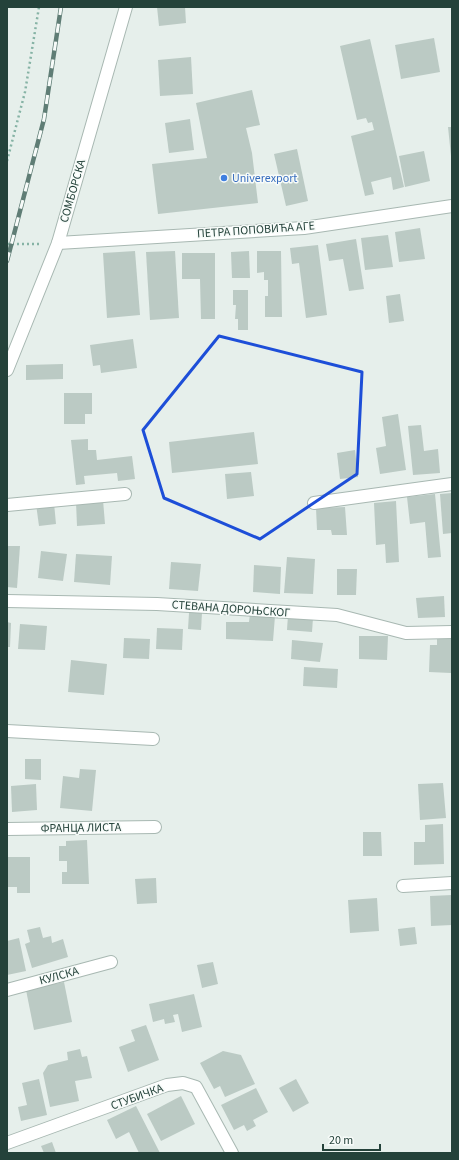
<svg xmlns="http://www.w3.org/2000/svg" width="459" height="1160" font-family="'Source Sans 3',sans-serif">
<style>
.building{fill:#bbcac4}
.lines{fill:none;stroke-linecap:round;stroke-linejoin:round}
.street-casing{stroke:#a8b8b2;stroke-width:14}
.path{stroke:#86b3a5;stroke-width:2.5;stroke-dasharray:2 3;stroke-linecap:butt}
.street{stroke:#fff;stroke-width:12}
.rail-casing{stroke:#5f7d75;stroke-width:4.5}
.rail{stroke:#f7fbf9;stroke-width:3;stroke-dasharray:9;stroke-linecap:butt}
.marked{fill:none;stroke:#1d4ed8;stroke-width:3;stroke-linejoin:round}
.shop-dot{fill:#3f7fe0;stroke:#f7fbf9;stroke-width:1.5}
.labels{text-anchor:middle;dominant-baseline:central;stroke-width:3;stroke-linejoin:round;paint-order:stroke}
.shop-label{font-size:12px;fill:#366cbe;stroke:#f7fbf9;text-anchor:start}
.street-label{font-size:12px;fill:#24423a;stroke:#f7fbf9}
</style>
<rect width="100%" height="100%" fill="#e6efeb"/>
<!-- building -->
<g class="building">
<polygon points="157,7 185,7 186,23 159,26"/>
<polygon points="434,38 440,72 401,79 395,45"/>
<polygon points="370,39 404,187 393,190 391,177 371,182 374,194 365,196 351,136 374,130 372,122 368,123 366,118 357,120 340,46"/>
<polygon points="191,57 193,94 160,96 158,60"/>
<polygon points="252,90 260,125 246,128 252,153 258,203 158,214 152,164 207,158 196,103"/>
<polygon points="190,119 194,150 169,153 165,123"/>
<polygon points="448,127 452,127 452,156 451,156"/>
<polygon points="297,149 308,201 286,206 274,154"/>
<polygon points="424,151 430,181 405,187 399,156"/>
<polygon points="420,228 425,259 399,262 395,232"/>
<polygon points="388,235 393,267 365,270 361,238"/>
<polygon points="356,239 364,289 349,291 343,259 329,261 326,244"/>
<polygon points="318,245 327,315 306,318 299,263 292,264 290,248"/>
<polygon points="135,251 140,315 107,318 103,253"/>
<polygon points="175,251 179,318 150,320 146,252"/>
<polygon points="249,251 250,278 232,278 231,252"/>
<polygon points="257,251 281,251 282,317 265,317 265,296 268,296 268,280 264,280 264,272 257,273"/>
<polygon points="182,253 215,253 215,319 201,319 200,279 182,279"/>
<polygon points="233,290 248,290 248,330 238,330 238,319 235,319 236,305 233,305"/>
<polygon points="400,294 404,321 389,323 386,296"/>
<polygon points="133,339 137,368 101,373 100,365 93,366 90,345"/>
<polygon points="63,364 63,379 26,380 26,365"/>
<polygon points="64,393 92,393 92,414 85,414 85,424 64,424"/>
<polygon points="398,414 406,470 380,474 376,448 386,446 382,417"/>
<polygon points="421,425 424,451 438,449 440,473 413,475 408,426"/>
<polygon points="254,432 258,464 172,473 169,442"/>
<polygon points="88,439 88,450 96,450 97,460 132,456 135,479 118,481 117,473 84,476 85,484 76,485 71,440"/>
<polygon points="355,450 358,477 340,479 337,453"/>
<polygon points="251,472 254,496 227,499 225,474"/>
<polygon points="452,493 452,533 443,534 440,494"/>
<polygon points="435,494 441,557 428,558 425,522 410,524 407,497"/>
<polygon points="103,500 105,524 77,526 76,502"/>
<polygon points="396,501 399,562 386,563 385,544 376,545 374,503"/>
<polygon points="54,503 56,524 39,526 36,504"/>
<polygon points="345,507 347,535 332,535 331,530 317,530 316,508"/>
<polygon points="7,546 20,546 17,588 7,587"/>
<polygon points="41,551 67,554 63,581 38,578"/>
<polygon points="76,554 112,556 110,585 74,582"/>
<polygon points="287,557 315,559 313,594 284,593"/>
<polygon points="171,562 201,564 198,591 169,589"/>
<polygon points="254,565 281,567 280,594 253,592"/>
<polygon points="337,569 357,569 356,595 337,595"/>
<polygon points="444,596 445,617 418,618 416,598"/>
<polygon points="189,613 202,613 201,630 188,629"/>
<polygon points="250,614 275,616 273,641 226,639 226,622 249,622"/>
<polygon points="288,615 313,618 312,632 287,630"/>
<polygon points="7,622 11,623 10,647 7,647"/>
<polygon points="20,624 47,626 45,650 18,649"/>
<polygon points="157,628 183,629 182,650 156,649"/>
<polygon points="437,635 452,635 451,673 429,672 430,645 437,645"/>
<polygon points="359,636 388,636 387,660 359,659"/>
<polygon points="124,638 150,639 149,659 123,658"/>
<polygon points="292,640 323,643 320,662 291,659"/>
<polygon points="71,660 107,664 104,695 68,692"/>
<polygon points="304,667 338,669 337,688 303,686"/>
<polygon points="25,759 41,759 41,780 25,779"/>
<polygon points="80,769 96,770 92,811 60,808 63,776 79,778"/>
<polygon points="443,783 446,818 420,820 418,784"/>
<polygon points="36,784 37,810 12,812 11,786"/>
<polygon points="443,824 444,864 414,865 414,842 425,842 425,825"/>
<polygon points="363,832 381,832 382,856 363,856"/>
<polygon points="87,840 89,884 62,884 62,872 67,872 67,861 59,861 59,846 66,846 66,841"/>
<polygon points="7,857 30,857 30,893 17,893 17,887 7,887"/>
<polygon points="156,878 157,903 137,904 135,879"/>
<polygon points="452,895 452,925 431,926 430,896"/>
<polygon points="377,898 379,931 350,933 348,900"/>
<polygon points="40,927 43,938 51,936 52,943 63,939 68,957 32,968 25,944 30,942 27,930"/>
<polygon points="415,927 417,944 400,946 398,929"/>
<polygon points="19,938 26,971 7,975 7,941"/>
<polygon points="213,962 218,984 202,988 197,965"/>
<polygon points="64,982 72,1022 34,1030 26,990"/>
<polygon points="194,994 202,1027 182,1032 178,1014 173,1015 175,1022 165,1024 164,1019 153,1022 149,1004"/>
<polygon points="146,1025 159,1060 128,1072 119,1047 135,1041 131,1030"/>
<polygon points="80,1049 82,1057 87,1056 92,1078 75,1081 79,1101 50,1107 43,1073 48,1065 68,1060 67,1052"/>
<polygon points="223,1051 241,1055 255,1084 225,1097 220,1086 214,1089 200,1063"/>
<polygon points="39,1079 47,1115 21,1121 18,1107 27,1105 22,1083"/>
<polygon points="296,1079 309,1103 293,1112 279,1088"/>
<polygon points="256,1088 268,1112 253,1120 256,1126 247,1131 244,1125 234,1130 221,1105"/>
<polygon points="181,1096 195,1124 161,1141 147,1114"/>
<polygon points="136,1106 160,1153 139,1153 129,1132 116,1139 107,1120"/>
<polygon points="52,1142 56,1153 44,1153 41,1146"/>
</g>
<g class="lines">
<defs>
<g id="street">
<polyline points="58,243 304,228 452,206"/>
<polyline points="7,370 58,243 126,7"/>
<polyline points="314,503 452,484"/>
<polyline points="7,505 125,494"/>
<polyline points="7,601 157,604 337,615 406,633 452,632"/>
<polyline points="7,731 153,739"/>
<polyline points="7,829 155,827"/>
<polyline points="403,886 452,883"/>
<polyline points="7,990 111,962"/>
<polyline points="7,1143 167,1085 183,1083 196,1087 232,1153"/>
</g>
</defs>
<!-- street casing -->
<use href="#street" class="street-casing"/>
<!-- path -->
<g class="path">
<polyline points="7,161 25,92 39,7"/>
<polyline points="7,244 40,244"/>
</g>
<!-- street -->
<use href="#street" class="street"/>
<defs>
<polyline id="rail" points="7,261 44,119 61,7"/>
</defs>
<!-- rail casing -->
<use href="#rail" class="rail-casing"/>
<!-- rail -->
<use href="#rail" class="rail"/>
</g>
<!-- marked area -->
<path class="marked" d="M219,336L362,372L357,474L260,539L164,498L143,430Z"/>
<!-- markers -->
<circle class="shop-dot" cx="224" cy="178" r="4"/>
<g class="labels">
<!-- shop labels -->
<g class="shop-label">
<text x="232" y="178">Univerexport</text>
</g>
<!-- street labels -->
<g class="street-label">
<text transform="translate(73 191) rotate(-74)">СОМБОРСКА</text>
<text transform="translate(256 230) rotate(-4)">ПЕТРА ПОПОВИЋА АГЕ</text>
<text transform="translate(231 609) rotate(4)">СТЕВАНА ДОРОЊСКОГ</text>
<text transform="translate(81 828) rotate(-1)">ФРАНЦА ЛИСТА</text>
<text transform="translate(59 976) rotate(-15)">КУЛСКА</text>
<text transform="translate(137 1097) rotate(-20)">СТУБИЧКА</text>
</g>
</g>
<!-- border -->
<rect width="459" height="1160" fill="none" stroke="#24423a" stroke-width="16"/>
<!-- scale -->
<path d="M323 1144v6h57v-6" fill="none" stroke="#24423a" stroke-width="2"/>
<text x="329" y="1144" font-size="12" fill="#24423a" stroke="#f7fbf9" stroke-width="3" paint-order="stroke">20 m</text>
</svg>
